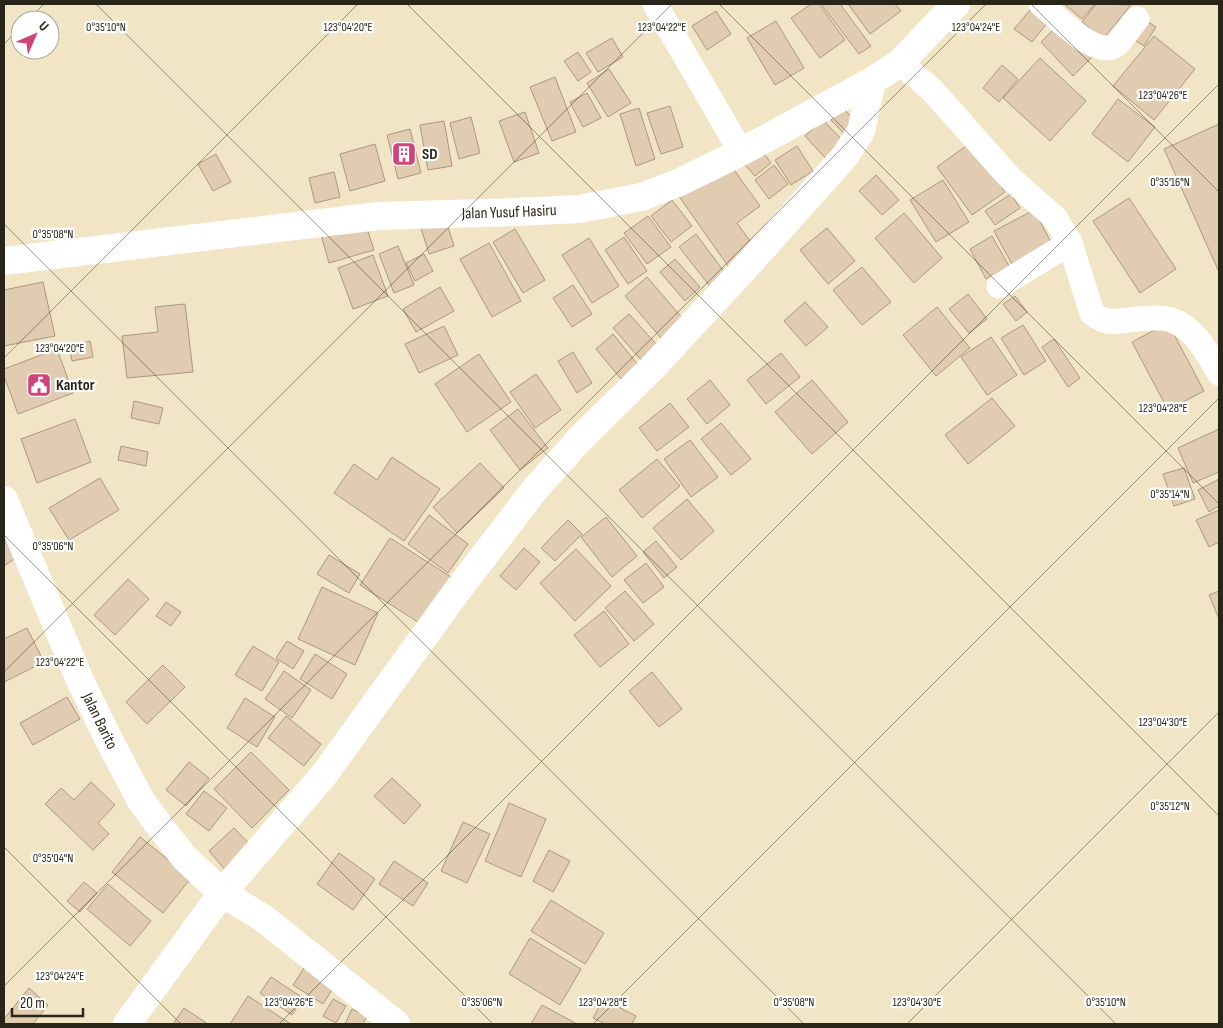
<svg xmlns="http://www.w3.org/2000/svg" width="1223" height="1028" font-family="'Sofia Sans Condensed',sans-serif">
<style>
.building{fill:#e1ccb2;stroke:#ab977e}
.lines{fill:none;stroke-linecap:round;stroke-linejoin:round}
.street{stroke:#fff;stroke-width:25}
.secondary{stroke:#fff;stroke-width:28}
.ticks{fill:none;stroke:#292519;stroke-width:1;stroke-opacity:0.45}
.labels{text-anchor:middle;dominant-baseline:central;stroke-width:4.5;stroke-linejoin:round;paint-order:stroke}
.poi-label{font-size:16px;font-weight:bold;fill:#292519;stroke:#fff;text-anchor:start}
.street-label{font-size:16px;fill:#292519;stroke:#fff}
.ticks-label{font-size:12px;text-anchor:middle;fill:#292519;stroke:#fff;stroke-width:4.5;stroke-linejoin:round;paint-order:stroke}
</style>
<rect width="100%" height="100%" fill="#f1e5c6"/>
<!-- building -->
<g class="building">
<polygon points="811,4 819,4 845,40 820,58 791,18"/>
<polygon points="821,4 840,4 871,46 859,54"/>
<polygon points="848,4 895,4 901,11 870,34"/>
<polygon points="1035,4 1053,16 1032,42 1014,29"/>
<polygon points="1064,4 1095,4 1082,19"/>
<polygon points="1096,4 1131,5 1103,39 1082,22"/>
<polygon points="716,11 731,34 707,50 692,26"/>
<polygon points="1145,20 1156,27 1144,46 1133,39"/>
<polygon points="776,21 804,68 775,85 747,38"/>
<polygon points="1060,23 1092,57 1073,76 1041,42"/>
<polygon points="1154,36 1195,69 1154,120 1113,86"/>
<polygon points="612,38 623,57 598,72 586,53"/>
<polygon points="578,52 591,72 578,81 564,61"/>
<polygon points="1040,58 1086,101 1050,141 1003,98"/>
<polygon points="1002,65 1018,79 999,102 983,88"/>
<polygon points="609,69 631,103 608,117 587,83"/>
<polygon points="555,77 576,132 552,141 530,87"/>
<polygon points="587,93 601,118 583,127 570,102"/>
<polygon points="1118,99 1155,127 1128,162 1092,134"/>
<polygon points="670,106 683,147 661,154 647,113"/>
<polygon points="639,108 655,159 636,166 620,114"/>
<polygon points="843,108 861,127 849,139 831,120"/>
<polygon points="525,112 539,153 514,162 499,121"/>
<polygon points="471,117 480,153 459,159 450,123"/>
<polygon points="823,120 846,144 828,161 805,136"/>
<polygon points="444,121 452,166 428,170 420,125"/>
<polygon points="1219,124 1219,272 1164,149"/>
<polygon points="410,129 421,173 398,179 387,135"/>
<polygon points="970,143 1005,192 972,215 937,167"/>
<polygon points="375,144 385,181 350,191 340,154"/>
<polygon points="797,146 813,171 791,185 775,160"/>
<polygon points="762,151 771,163 755,176 745,165"/>
<polygon points="216,154 231,182 213,191 198,164"/>
<polygon points="727,160 760,206 737,223 755,248 728,266 678,195"/>
<polygon points="774,165 788,184 769,199 755,180"/>
<polygon points="334,172 340,197 315,203 309,178"/>
<polygon points="876,175 899,200 882,215 859,191"/>
<polygon points="943,180 969,222 936,242 910,200"/>
<polygon points="1011,194 1020,208 995,225 985,211"/>
<polygon points="1129,198 1176,269 1140,293 1093,221"/>
<polygon points="672,200 692,226 671,242 651,216"/>
<polygon points="1034,210 1053,246 1013,266 994,231"/>
<polygon points="904,213 942,258 914,283 875,238"/>
<polygon points="648,216 671,247 647,264 624,233"/>
<polygon points="445,218 454,246 429,254 420,225"/>
<polygon points="365,222 374,250 329,263 321,235"/>
<polygon points="827,228 855,261 828,284 800,250"/>
<polygon points="515,229 545,280 523,293 493,242"/>
<polygon points="696,234 728,277 712,289 679,247"/>
<polygon points="992,236 1009,266 986,279 970,249"/>
<polygon points="624,237 647,271 628,284 605,250"/>
<polygon points="589,238 619,286 592,303 562,255"/>
<polygon points="489,243 521,301 492,317 460,259"/>
<polygon points="398,246 414,285 394,293 379,254"/>
<polygon points="424,254 433,271 415,281 406,263"/>
<polygon points="373,255 388,296 353,309 338,268"/>
<polygon points="675,259 700,287 685,301 660,272"/>
<polygon points="862,267 891,302 862,325 833,290"/>
<polygon points="647,277 683,319 661,338 625,296"/>
<polygon points="43,282 55,336 4,346 4,290"/>
<polygon points="573,285 592,314 572,327 553,298"/>
<polygon points="440,287 454,311 416,332 403,309"/>
<polygon points="968,294 987,319 969,333 949,309"/>
<polygon points="1015,296 1027,312 1016,321 1003,304"/>
<polygon points="805,302 828,327 806,346 784,321"/>
<polygon points="185,304 193,372 127,378 122,336 158,332 155,307"/>
<polygon points="937,307 970,348 936,376 903,335"/>
<polygon points="629,314 657,345 641,360 613,328"/>
<polygon points="1168,323 1204,391 1168,410 1132,342"/>
<polygon points="1023,325 1046,361 1024,375 1001,338"/>
<polygon points="444,326 458,355 419,373 405,344"/>
<polygon points="613,334 638,365 621,379 596,349"/>
<polygon points="991,337 1017,375 987,395 961,357"/>
<polygon points="1054,339 1080,378 1068,387 1042,347"/>
<polygon points="90,341 93,357 72,361 69,346"/>
<polygon points="57,349 73,393 18,414 4,376 4,369"/>
<polygon points="573,352 592,383 577,393 558,361"/>
<polygon points="781,353 800,377 766,404 747,380"/>
<polygon points="479,354 511,402 467,432 435,384"/>
<polygon points="536,374 561,410 535,428 510,392"/>
<polygon points="710,380 730,405 707,424 687,399"/>
<polygon points="812,380 848,422 812,454 775,412"/>
<polygon points="992,398 1015,426 968,464 945,435"/>
<polygon points="134,401 163,408 159,424 131,418"/>
<polygon points="670,403 689,427 657,451 639,428"/>
<polygon points="518,409 548,448 520,470 490,430"/>
<polygon points="75,419 91,462 37,483 21,439"/>
<polygon points="721,423 751,459 731,475 701,439"/>
<polygon points="1219,429 1219,472 1193,483 1178,448"/>
<polygon points="690,440 718,477 691,497 664,459"/>
<polygon points="121,446 148,452 146,466 118,460"/>
<polygon points="392,457 440,489 404,541 334,493 354,464 377,480"/>
<polygon points="657,459 680,486 642,518 619,490"/>
<polygon points="480,463 504,488 457,533 433,507"/>
<polygon points="1184,468 1195,499 1174,506 1163,474"/>
<polygon points="100,478 119,510 69,540 49,508"/>
<polygon points="1219,479 1219,506 1209,512 1198,490"/>
<polygon points="687,499 714,531 681,560 653,528"/>
<polygon points="1219,510 1219,542 1209,547 1196,520"/>
<polygon points="429,515 468,544 448,573 408,544"/>
<polygon points="606,517 637,556 612,577 581,537"/>
<polygon points="568,520 582,534 555,561 541,548"/>
<polygon points="4,538 17,557 4,566"/>
<polygon points="390,538 451,577 421,624 360,585"/>
<polygon points="656,541 677,567 664,578 643,552"/>
<polygon points="524,548 540,562 516,590 500,576"/>
<polygon points="576,549 611,586 575,621 540,583"/>
<polygon points="329,555 360,574 349,593 317,574"/>
<polygon points="646,563 664,587 643,603 624,580"/>
<polygon points="128,579 149,599 115,635 94,615"/>
<polygon points="322,587 378,613 355,665 298,639"/>
<polygon points="625,591 654,624 634,641 605,608"/>
<polygon points="1219,591 1219,619 1209,595"/>
<polygon points="166,602 181,612 171,626 156,616"/>
<polygon points="604,611 629,644 600,667 574,635"/>
<polygon points="27,628 44,662 4,682 4,639"/>
<polygon points="287,641 304,651 293,669 276,658"/>
<polygon points="253,646 279,662 262,691 235,675"/>
<polygon points="315,654 347,674 332,699 300,679"/>
<polygon points="163,665 185,687 147,724 126,702"/>
<polygon points="284,671 311,690 292,718 265,699"/>
<polygon points="652,672 682,709 659,727 629,691"/>
<polygon points="67,697 80,719 33,745 20,723"/>
<polygon points="245,698 275,717 257,747 227,728"/>
<polygon points="286,716 321,744 304,766 268,738"/>
<polygon points="251,752 289,790 252,828 214,789"/>
<polygon points="189,762 209,778 186,806 166,790"/>
<polygon points="392,778 421,805 404,824 374,796"/>
<polygon points="91,782 115,805 98,823 109,834 93,850 45,804 61,788 74,800"/>
<polygon points="204,791 227,808 209,831 186,814"/>
<polygon points="509,803 546,819 521,877 485,861"/>
<polygon points="463,822 490,834 467,883 441,871"/>
<polygon points="234,828 253,848 227,872 209,851"/>
<polygon points="140,837 191,878 163,913 112,872"/>
<polygon points="549,850 570,861 553,892 533,881"/>
<polygon points="339,853 375,879 353,910 317,884"/>
<polygon points="394,861 428,883 413,906 379,884"/>
<polygon points="84,882 97,893 80,912 67,901"/>
<polygon points="108,884 151,921 130,946 87,909"/>
<polygon points="551,900 604,933 585,964 531,931"/>
<polygon points="530,938 581,969 560,1005 509,974"/>
<polygon points="304,968 334,987 323,1004 293,985"/>
<polygon points="271,977 303,998 292,1015 260,993"/>
<polygon points="29,988 48,1005 33,1024 4,1024 4,1019"/>
<polygon points="248,996 291,1024 230,1024"/>
<polygon points="333,999 346,1006 336,1023 323,1016"/>
<polygon points="603,999 636,1016 632,1024 605,1024 593,1018"/>
<polygon points="542,1005 577,1024 531,1024"/>
<polygon points="184,1008 208,1024 173,1024"/>
<polygon points="352,1009 367,1016 363,1024 345,1024"/>
</g>
<g class="lines">
<!-- street -->
<g class="street">
<polyline points="655,4 741,152"/>
<path d="M1041,4C1056,16 1097,61 1117,44C1124,37 1130,27 1137,19"/>
<path d="M900,63L932,90L1010,178L1055,218L1070,243L1092,313C1106,324 1112,322 1128,320C1141,319 1159,316 1171,320C1194,327 1208,353 1219,373"/>
<polyline points="999,286 1070,243"/>
</g>
<!-- secondary -->
<g class="secondary">
<path id="s1" d="M4,261L379,216L515,212L579,209L641,197L680,182L741,152L872,81L900,63L956,4"/>
<path id="s2" d="M4,500L79,678L106,734L140,799L158,824L184,857L222,893L263,918L396,1024"/>
<polyline points="127,1024 222,893 323,776 457,591 536,488 579,440 653,367 753,259 845,156 861,131 872,81"/>
</g>
</g>
<!-- ticks -->
<path class="ticks" d="M96,4L1116,1024M407,4L1219,816M719,4L1219,504M1031,4L1219,192M28,20L44,4M4,44L20,28M4,224L804,1024M4,358L358,4M4,535L493,1024M4,672L672,4M4,847L181,1024M4,986L986,4M279,1024L1219,84M593,1024L1219,398M907,1024L1219,712"/>
<!-- icons -->
<defs>
<symbol id="building-square" viewBox="-11 -11 22 22"><rect x="-9" y="-9" width="18" height="18" rx="4" fill="#cf4479" stroke="#fff"/><path d="M-4-6H4V6H1V3H-1V6H-4ZM-2.5-4.3h1.7v1.8h-1.7ZM.8-4.3h1.7v1.8H.8ZM-2.5-1h1.7V.8h-1.7ZM.8-1h1.7V.8H.8Z" fill="#fff"/></symbol>
<symbol id="civic-square" viewBox="-11 -11 22 22"><rect x="-9" y="-9" width="18" height="18" rx="4" fill="#cf4479" stroke="#fff"/><path d="M-.6-6.5H3V-4.5H.6V-3L4-1V1h2V6H-6V1h2V-1L-.6-3ZM-1.2 2.5V6h2.4V2.5Z" fill="#fff"/></symbol>
</defs>
<g fill-rule="evenodd">
<use href="#building-square" x="390" y="140" width="28" height="28"/>
<use href="#civic-square" x="25" y="371" width="28" height="28"/>
</g>
<g class="labels">
<!-- poi labels -->
<g class="poi-label">
<text x="422" y="154">SD</text>
<text x="56" y="385">Kantor</text>
</g>
<!-- street labels -->
<g class="street-label">
<text stroke="none"><textPath href="#s1" startOffset="508">Jalan Yusuf Hasiru</textPath></text>
<text stroke="none"><textPath href="#s2" startOffset="241">Jalan Barito</textPath></text>
</g>
</g>
<g class="ticks-label">
<text x="106" y="31">0°35'10"N</text>
<text x="348" y="31">123°04'20"E</text>
<text x="662" y="31">123°04'22"E</text>
<text x="976" y="31">123°04'24"E</text>
<text x="1163" y="99">123°04'26"E</text>
<text x="1170" y="186">0°35'16"N</text>
<text x="53" y="238">0°35'08"N</text>
<text x="60" y="352">123°04'20"E</text>
<text x="1163" y="412">123°04'28"E</text>
<text x="1170" y="498">0°35'14"N</text>
<text x="53" y="550">0°35'06"N</text>
<text x="60" y="666">123°04'22"E</text>
<text x="1163" y="726">123°04'30"E</text>
<text x="1170" y="810">0°35'12"N</text>
<text x="53" y="862">0°35'04"N</text>
<text x="60" y="980">123°04'24"E</text>
<text x="289" y="1006">123°04'26"E</text>
<text x="482" y="1006">0°35'06"N</text>
<text x="603" y="1006">123°04'28"E</text>
<text x="794" y="1006">0°35'08"N</text>
<text x="917" y="1006">123°04'30"E</text>
<text x="1106" y="1006">0°35'10"N</text>
</g>
<!-- border -->
<rect width="1223" height="1028" fill="none" stroke="#292519" stroke-width="10"/>
<!-- north arrow -->
<g transform="translate(35 35) rotate(45)"><circle r="24" fill="#ffffff" stroke="#a9a8a3"/>
<path d="M0-4L9 19L0 12L-9 19Z" fill="#cf4479"/>
<text y="-8" font-size="14" font-weight="bold" text-anchor="middle" fill="#292519">U</text>
</g>
<!-- scale -->
<path d="M12 1008v8h71v-8" fill="none" stroke="#292519" stroke-width="2.5"/>
<text x="20" y="1008" font-size="15" fill="#292519" stroke="#ffffff" stroke-width="4" paint-order="stroke">20 m</text>
</svg>
